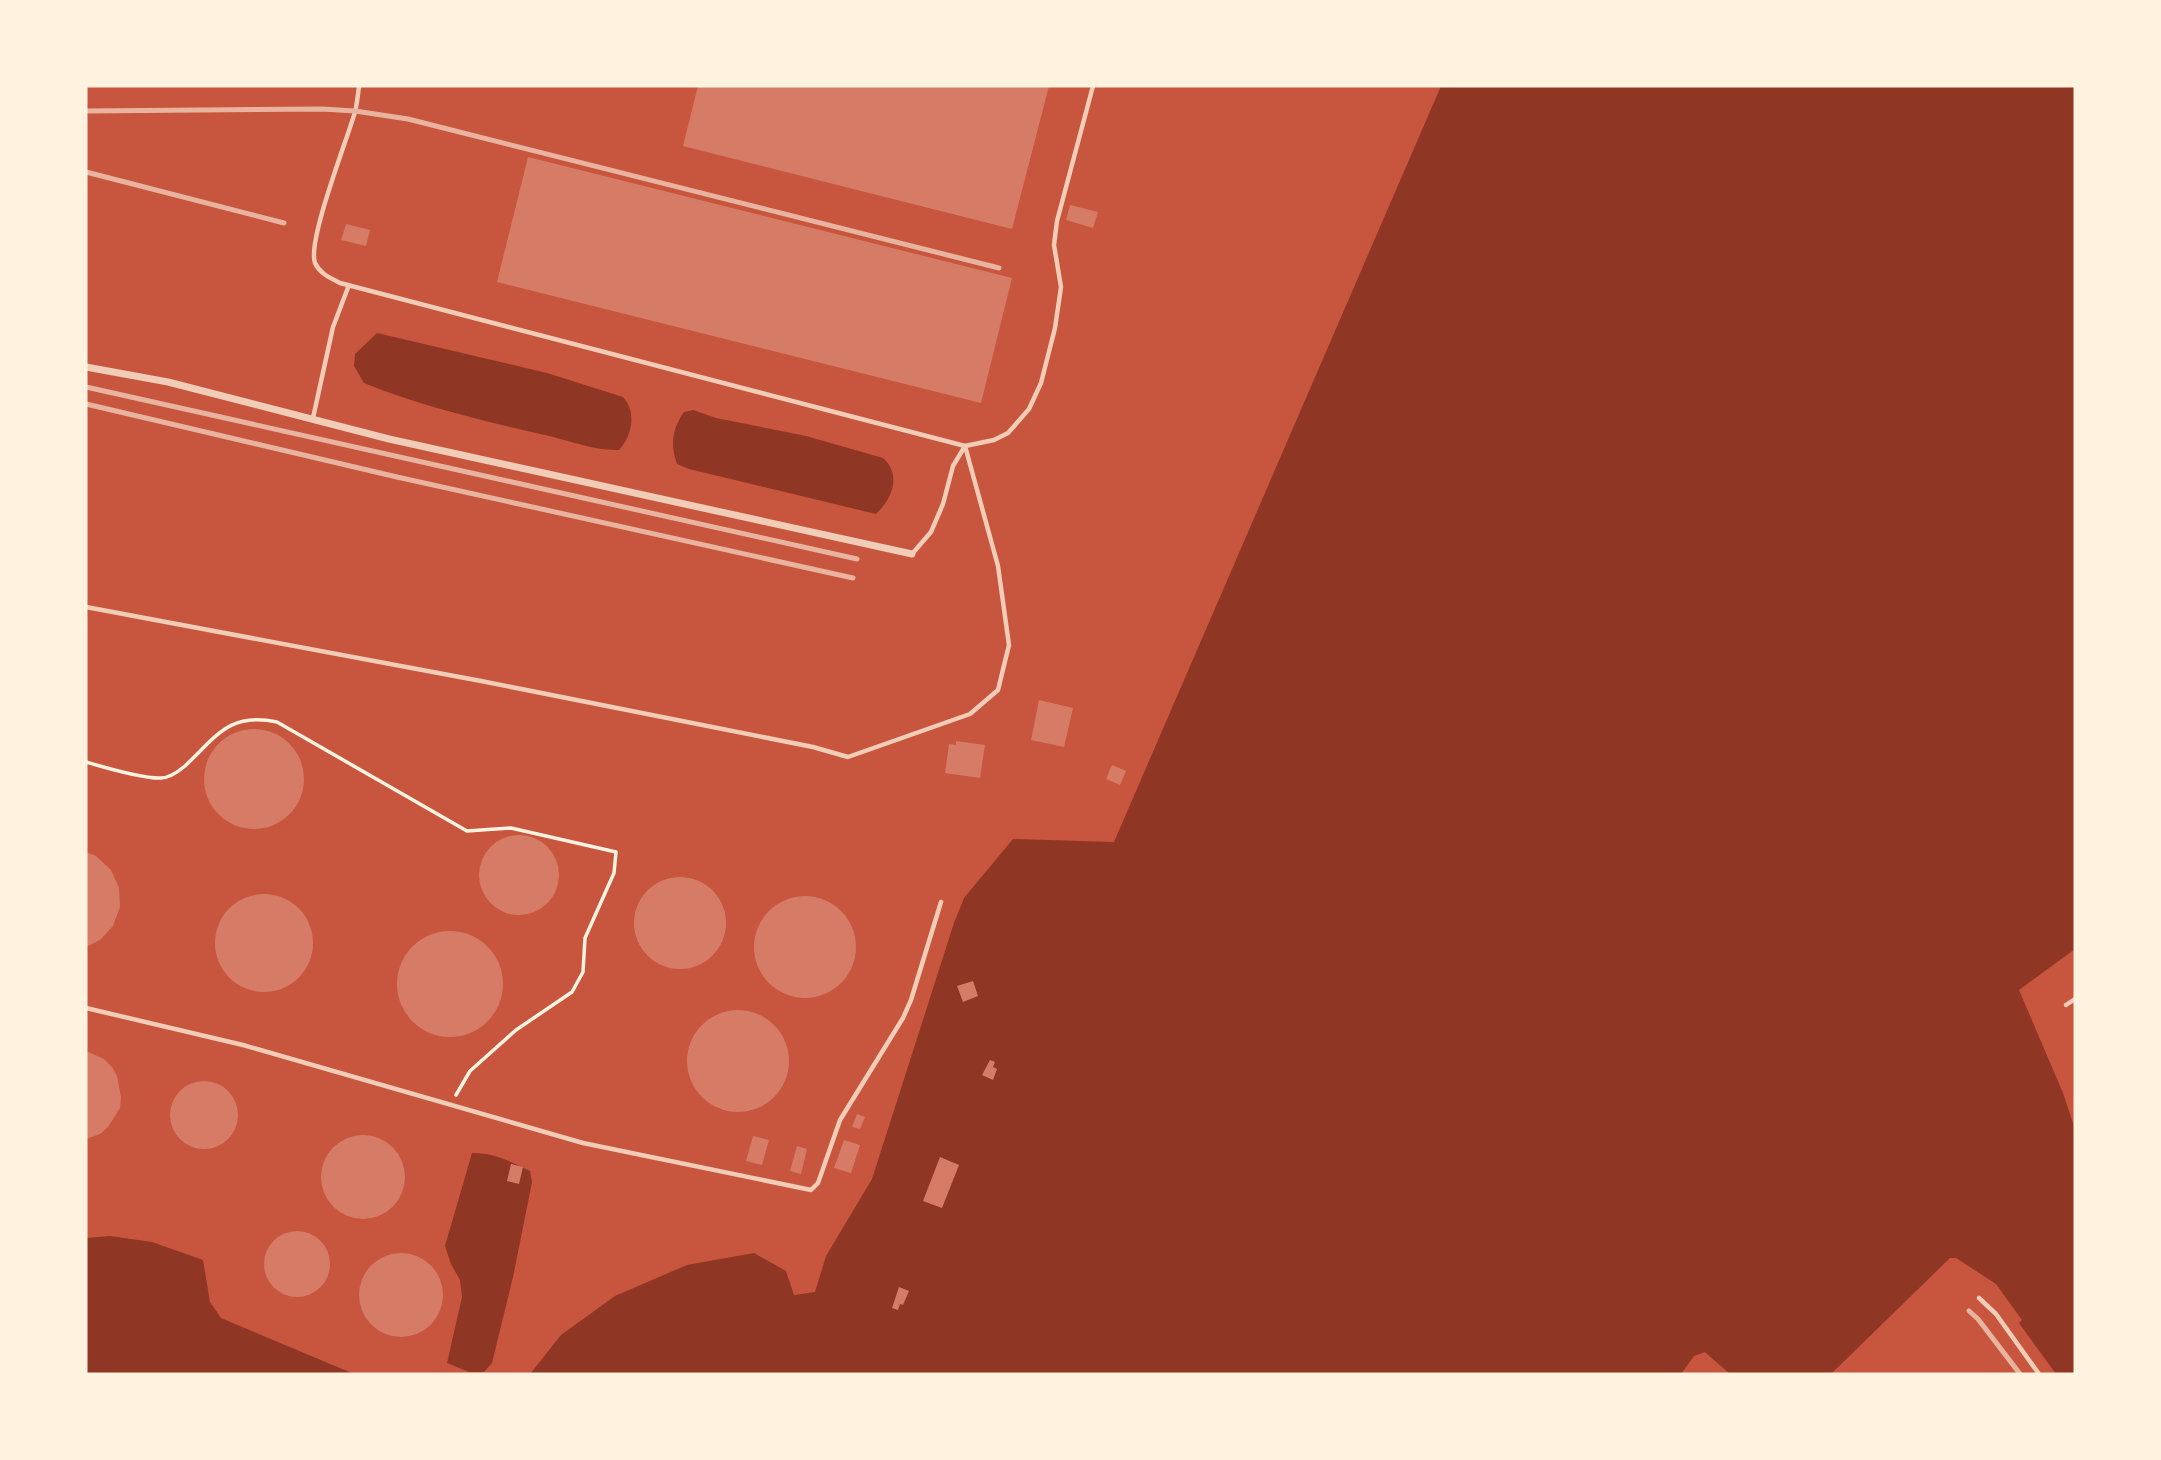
<svg xmlns="http://www.w3.org/2000/svg" width="2161" height="1460" font-family="'Sofia Sans Condensed',sans-serif">
<style>
.water{fill:#8f3625}
.building{fill:#d67c66}
.lines{fill:none;stroke-linecap:round;stroke-linejoin:round}
.path{stroke:#fff3e0;stroke-width:3.5}
.service{stroke:#f1ccb7;stroke-width:4.5}
.minor{stroke:#f1ccb7;stroke-width:7}
.rail{stroke:#e9b49f;stroke-width:5}
</style>
<rect width="100%" height="100%" fill="#c8553d"/>
<!-- water -->
<g class="water">
<polygon points="1441,86 2075,86 2075,949 2019,990 2063,1093 2075,1129 2075,1374 2056,1374 2019,1323 2022,1320 1996,1284 1956,1258 1950,1258 1831,1374 1730,1374 1705,1352 1694,1356 1681,1374 530,1374 561,1335 615,1296 687,1265 754,1253 786,1271 794,1295 815,1292 826,1256 872,1179 954,923 964,898 1013,839 1114,842"/>
<path d="M377,333L547,373L623,397C637,412 632,436 619,450C593,451 566,439 540,434C480,420 421,406 364,383L354,366L355,354Z"/>
<path d="M693,410L716,418L806,436L883,458C902,475 892,499 876,514L689,469L677,464C670,444 672,430 684,412Z"/>
<path d="M472,1153C493,1152 511,1162 530,1171L532,1182L513,1277L492,1363L484,1372H469L447,1363L462,1297L460,1280L451,1264L445,1246Z"/>
<polygon points="110,1236 152,1242 203,1260 210,1302 221,1318 354,1374 86,1374 86,1238"/>
</g>
<!-- building -->
<g class="building">
<polygon points="698,86 1049,86 1012,229 683,146"/>
<polygon points="528,157 1012,278 981,403 497,282"/>
<polygon points="1070,205 1098,212 1093,228 1066,220"/>
<polygon points="346,224 370,230 366,246 341,240"/>
<polygon points="1039,700 1073,708 1064,747 1031,740"/>
<circle cx="254" cy="779" r="50"/>
<polygon points="956,741 985,745 980,778 945,773 949,744 956,745"/>
<polygon points="1112,765 1126,771 1120,785 1106,779"/>
<circle cx="519" cy="875" r="40"/>
<polygon points="86,852 96,856 111,870 119,888 120,907 113,926 100,940 86,947"/>
<circle cx="680" cy="923" r="46"/>
<circle cx="264" cy="943" r="49"/>
<circle cx="805" cy="947" r="51"/>
<circle cx="450" cy="984" r="53"/>
<polygon points="973,981 978,996 963,1002 957,986"/>
<circle cx="738" cy="1061" r="51"/>
<polygon points="86,1051 104,1059 112,1067 117,1076 121,1097 120,1108 108,1127 100,1134 86,1139"/>
<polygon points="990,1060 995,1062 993,1067 997,1069 993,1080 982,1075"/>
<circle cx="204" cy="1115" r="34"/>
<polygon points="857,1114 865,1117 860,1129 852,1127"/>
<circle cx="363" cy="1177" r="42"/>
<polygon points="753,1136 769,1140 762,1165 746,1161"/>
<polygon points="844,1140 860,1145 851,1173 834,1168"/>
<polygon points="797,1146 807,1149 801,1174 790,1171"/>
<polygon points="940,1157 959,1165 942,1208 923,1201"/>
<polygon points="511,1164 523,1167 519,1184 507,1181"/>
<circle cx="297" cy="1264" r="33"/>
<circle cx="401" cy="1295" r="42"/>
<polygon points="899,1287 909,1291 903,1305 900,1304 898,1310 892,1308"/>
</g>
<g class="lines">
<!-- path -->
<path class="path" d="M86,762C103,767 145,779 161,778C169,778 179,771 185,766C217,736 229,712 277,722L467,831L511,828L616,852L614,873L585,938L583,972L572,992L516,1030L470,1071L456,1095"/>
<!-- service -->
<g class="service">
<polyline points="313,418 333,327 349,285"/>
<polyline points="912,554 931,532 943,504 953,466 965,446 994,440 1008,433 1029,409 1041,383 1055,328 1061,287 1054,245 1057,221 1093,86"/>
<path d="M86,607L481,681L813,747L848,757L970,714L998,690L1009,645L998,566L965,446L340,283C331,278 320,274 315,263C307,241 347,140 355,112C357,104 358,95 359,86"/>
<polyline points="2066,1005 2075,999"/>
<polyline points="86,1008 243,1045 583,1143 811,1190 818,1183 840,1120 903,1018 911,1000 941,902"/>
<polyline points="1979,1298 1996,1314 2039,1374"/>
</g>
<!-- minor -->
<polyline class="minor" points="86,367 168,382 389,439 912,554"/>
<!-- rail -->
<g class="rail">
<polyline points="86,111 322,109 355,111 408,119 999,268"/>
<polyline points="86,172 284,223"/>
<polyline points="86,387 857,559"/>
<polyline points="86,404 397,477 853,578"/>
<polyline points="1969,1311 1978,1319 2020,1374"/>
</g>
</g>
<!-- border -->
<rect width="2161" height="1460" fill="none" stroke="#fff3e0" stroke-width="175"/>
</svg>
